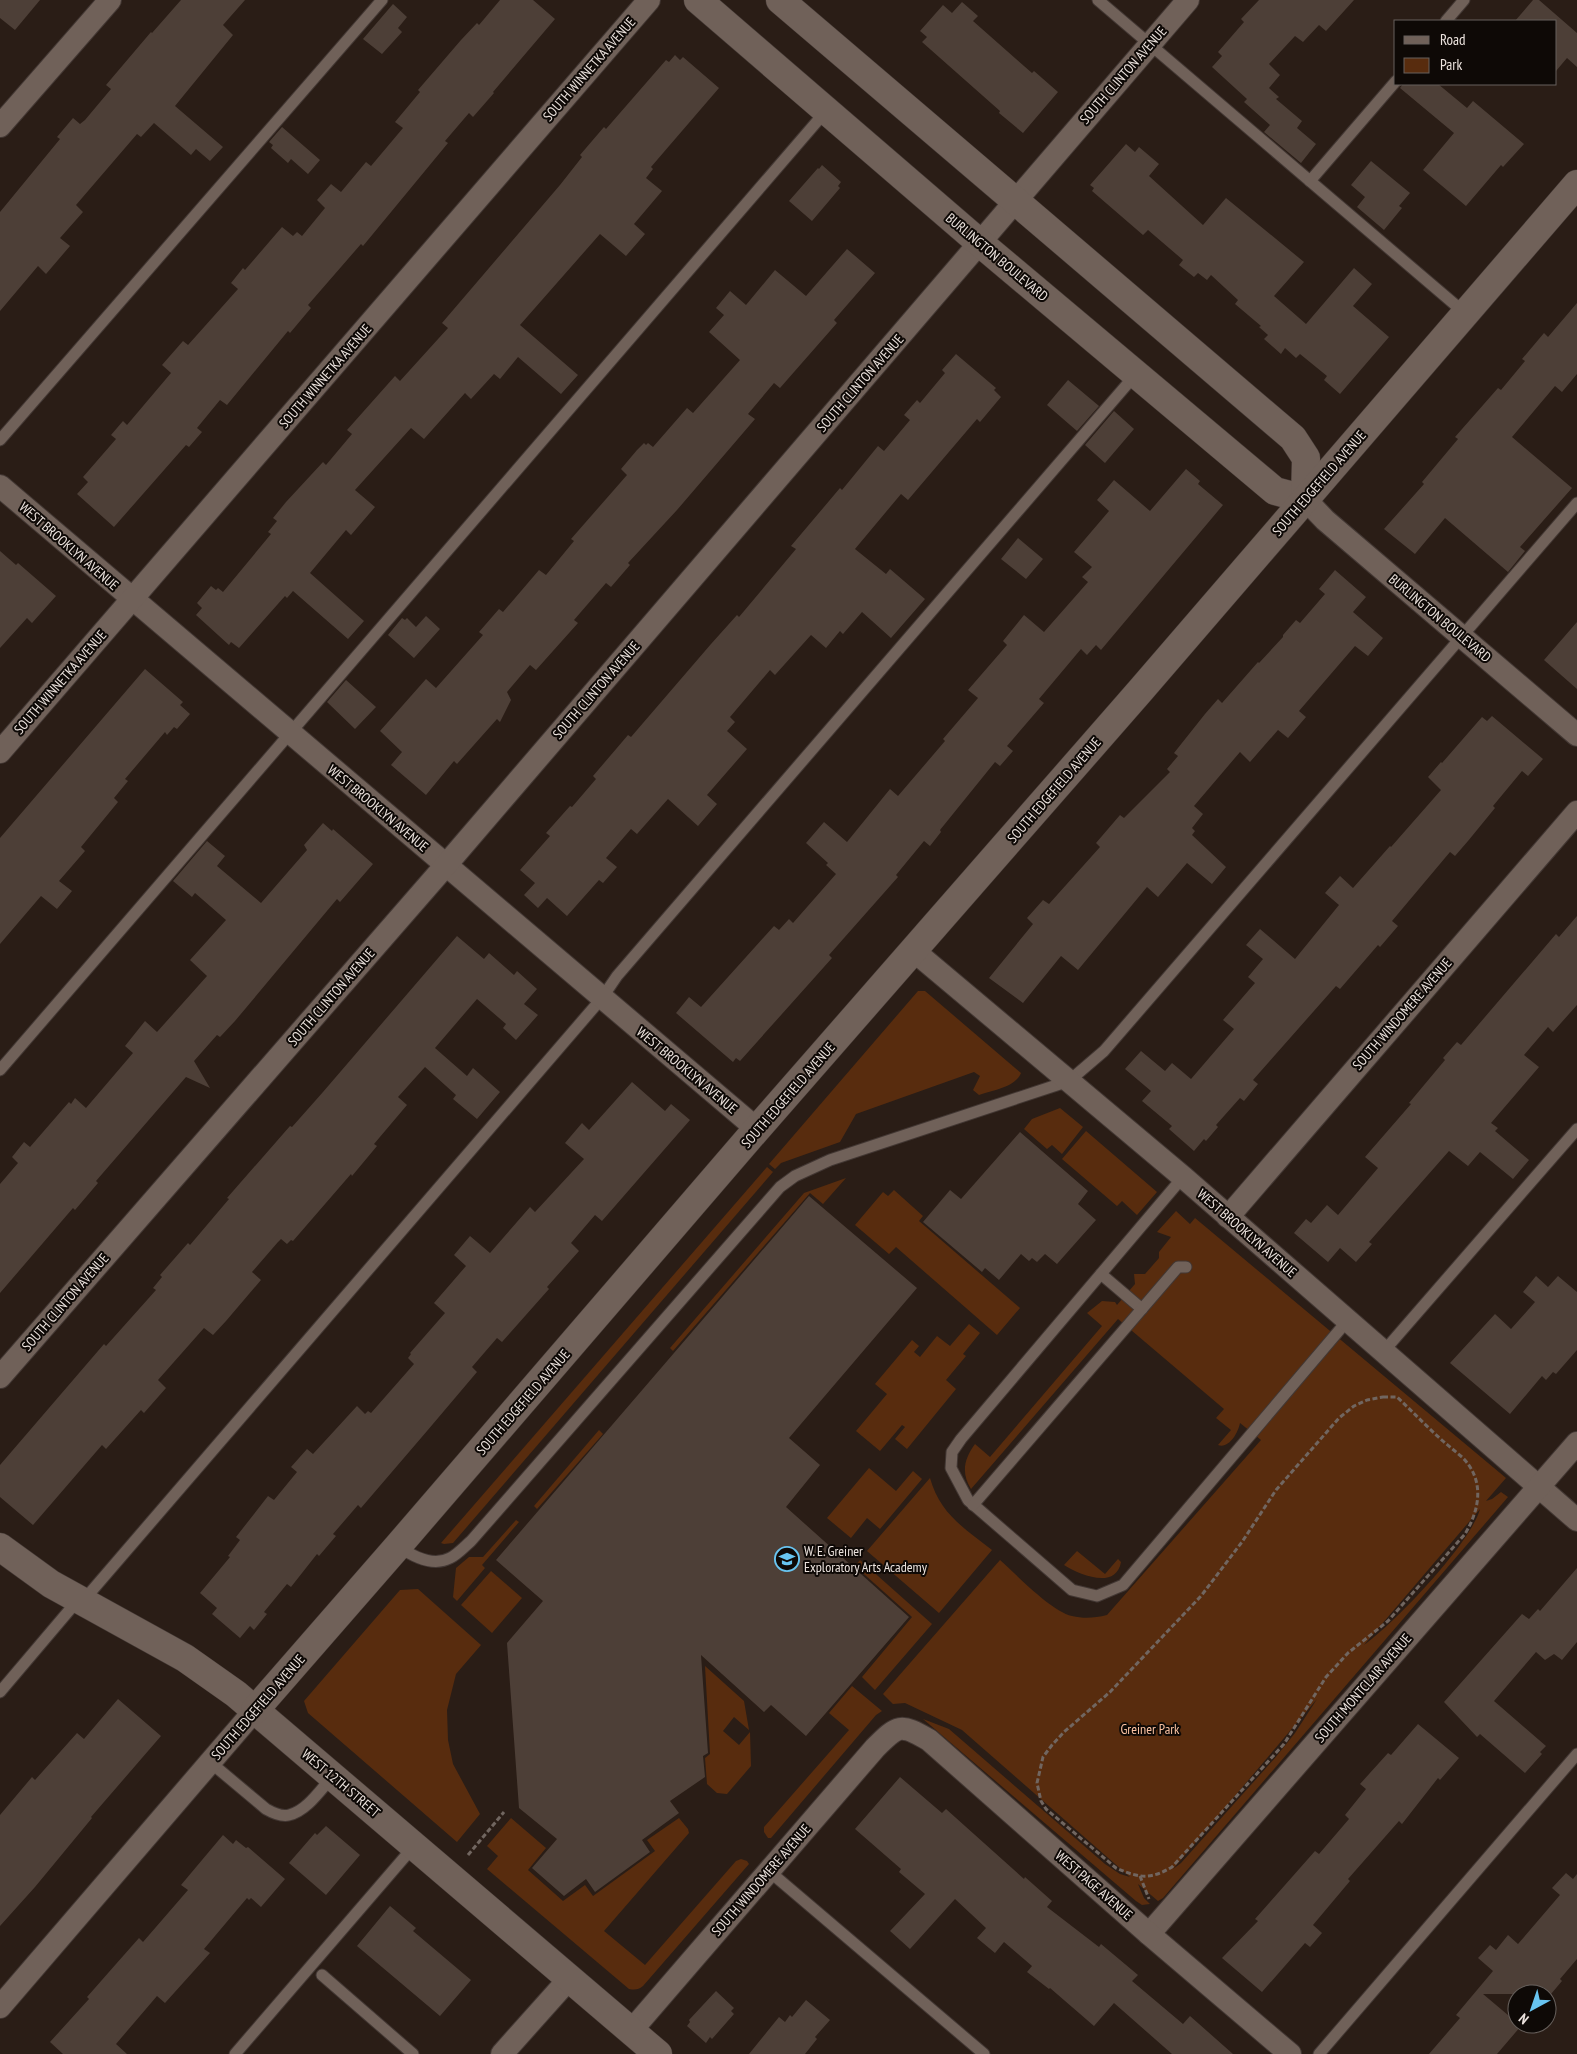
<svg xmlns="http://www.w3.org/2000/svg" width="1577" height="2054" font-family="'PT Sans Narrow',sans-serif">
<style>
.green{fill:#582c0e;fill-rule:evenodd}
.building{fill:#4d3f37}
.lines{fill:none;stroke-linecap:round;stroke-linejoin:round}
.lane-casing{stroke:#423733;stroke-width:13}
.street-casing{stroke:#423733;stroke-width:24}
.secondary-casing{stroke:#423733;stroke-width:29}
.path{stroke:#716660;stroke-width:3;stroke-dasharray:5 2.5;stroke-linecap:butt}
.lane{stroke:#706159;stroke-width:11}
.street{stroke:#706159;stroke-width:22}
.secondary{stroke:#706159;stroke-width:28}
.labels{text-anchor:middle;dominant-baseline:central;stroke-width:4;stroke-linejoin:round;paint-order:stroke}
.street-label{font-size:14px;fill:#ece3de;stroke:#0e0906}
.poi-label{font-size:14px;fill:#ece3de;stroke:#0e0906;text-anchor:start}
.park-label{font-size:14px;fill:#fac2a2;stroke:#0e0906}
</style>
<rect width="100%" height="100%" fill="#2a1d16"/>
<!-- green -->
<g class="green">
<path d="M918,991H925L1021,1073C1015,1088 992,1090 979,1095L973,1090L980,1076L974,1072L856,1114L840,1142L781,1163L775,1169L769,1164Z"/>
<polygon points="1060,1108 1083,1127 1062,1154 1052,1145 1047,1149 1024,1129 1032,1119"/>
<polygon points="1086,1131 1157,1192 1137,1215 1122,1201 1117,1206 1062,1159"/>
<polygon points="767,1167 773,1172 453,1543 444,1544 441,1543"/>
<polygon points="846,1178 823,1204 810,1193 673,1351 670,1348 804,1193"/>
<polygon points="894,1190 923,1216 919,1221 1020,1308 997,1335 896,1247 889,1254 855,1225 883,1192 888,1196"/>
<path d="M1176,1211L1190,1224L1195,1218L1506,1478L1486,1501L1492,1499L1501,1492L1508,1497L1163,1898L1158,1901L1138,1884L1144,1898L1150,1904L1142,1905L1136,1901L923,1719L949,1729L1105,1864L1120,1874L1130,1877L962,1730L905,1703L893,1704L883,1694L1000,1560C1017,1575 1051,1611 1072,1616C1084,1619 1095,1618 1107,1615L1261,1440L1240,1423C1238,1433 1229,1449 1218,1445L1231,1430L1216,1418L1224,1409L1118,1319L971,1489C961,1473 964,1459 975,1444L990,1457L1102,1326L1087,1313L1102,1301L1115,1302L1117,1305L1135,1284L1134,1274H1145L1159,1258V1252L1171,1237L1157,1232ZM1480,1509C1471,1543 1394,1624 1364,1645ZM1317,1699L1295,1733L1275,1758L1181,1863L1173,1869Z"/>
<polygon points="969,1324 980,1333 963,1354 966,1356 946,1380 956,1389 907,1449 895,1439 905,1427 902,1425 880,1451 856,1431 887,1394 875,1384 912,1340 919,1346 914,1352 920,1357 937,1336 950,1346"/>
<polygon points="599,1430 603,1434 537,1509 534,1506"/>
<polygon points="869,1468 896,1491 913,1471 922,1479 880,1529 867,1518 851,1538 827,1518"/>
<path d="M930,1478C940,1514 964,1528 992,1550L939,1613L867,1551Z"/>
<polygon points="516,1520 519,1522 482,1565 485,1568 457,1601 453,1597 456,1568 469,1557 483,1557"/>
<path d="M1077,1551L1105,1574L1118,1559L1121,1562C1116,1590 1080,1575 1064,1565Z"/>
<polygon points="860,1560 932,1624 875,1690 862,1677 912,1617 855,1566"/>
<polygon points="491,1571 522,1598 492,1633 461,1605"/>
<polygon points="418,1589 481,1645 456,1674 447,1710 448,1740 453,1764 480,1814 457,1842 308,1713 304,1701 400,1590"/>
<polygon points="705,1666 744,1701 749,1730 734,1717 723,1731 739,1745 750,1732 751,1766 727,1794 717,1793 707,1784 705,1758 710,1754"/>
<polygon points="852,1686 882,1711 876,1715 771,1838 768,1838 764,1832 764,1827 849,1730 829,1713"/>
<path d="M511,1818L546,1848L528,1870L563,1901L585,1885L593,1896L655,1851L647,1840L679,1818L688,1829L689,1833L604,1931L645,1965L736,1861L741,1859L747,1861L749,1864L643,1986C638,1990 635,1990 629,1989L487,1869L498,1856L487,1846Z"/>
</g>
<!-- building -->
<g class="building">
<polygon points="0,0 40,0 15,30 0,18"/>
<polygon points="181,0 245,0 223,25 233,35 175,106 223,147 210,161 196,149 191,155 154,123 141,137 137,134 76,205 83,212 60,238 70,246 46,274 38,266 0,311 0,212 60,139 57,137 73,118 80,124 85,120 111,89 106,85 151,32 152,33"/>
<polygon points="500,0 533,0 555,19 493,92 494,93 473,117 469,113 445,141 448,143 363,246 361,244 308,305 311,308 290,333 288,331 227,405 220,400 197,428 202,432 189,447 186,445 114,527 77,494 88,482 83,477 116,439 111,435 123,421 127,425 171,373 162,365 183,341 188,345 238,289 231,283 243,268 245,270 282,227 293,236 297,232 302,236 325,208 317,200 331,184 341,192 366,162 371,166 403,128 395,122 420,92 418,90 461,40 477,23 479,25"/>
<polygon points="1259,0 1354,0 1326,31 1319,25 1303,42 1295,36 1269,64 1280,75 1269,88 1279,97 1276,99 1302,121 1297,128 1316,144 1301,163 1264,132 1270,125 1244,102 1247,99 1212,67 1222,56 1218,52 1244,22 1241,19"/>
<polygon points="1533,0 1539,0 1577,33 1577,67 1567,58 1556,71 1556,21 1515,21"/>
<polygon points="962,2 978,16 973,21 1032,73 1034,71 1058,92 1023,133 999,113 1000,111 922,42 927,37 920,31 943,5 952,13"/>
<polygon points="393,4 407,17 398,28 402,32 382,54 363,39"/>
<polygon points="675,55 680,60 683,57 719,88 651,167 653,169 646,178 662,191 634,224 645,234 626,256 600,234 520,325 578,375 561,394 518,357 500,379 494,374 471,399 465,393 424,439 411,428 355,490 375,507 351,535 346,530 310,573 364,621 348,639 293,591 287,598 285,596 239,648 231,642 229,645 196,615 202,608 197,603 211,586 216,590 218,588 223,592 271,534 268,532 277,521 273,518 286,502 323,462 326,465 352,434 347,430 395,376 400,381 448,328 442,323 560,185 582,157 580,155 604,127 606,129 666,60 669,62"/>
<polygon points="1403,84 1438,84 1467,108 1473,101 1524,144 1503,167 1501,165 1466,206 1423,170 1454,133 1400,88"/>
<polygon points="282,127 320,160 308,174 291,159 288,163 271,148 273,145 269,142"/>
<polygon points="1126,144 1135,152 1139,147 1159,164 1149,176 1203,225 1226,198 1304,262 1274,296 1306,324 1354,268 1372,284 1353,306 1389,337 1340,394 1324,380 1327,376 1300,354 1296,358 1285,348 1281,354 1264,339 1268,335 1259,327 1261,326 1235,304 1238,300 1211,275 1207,280 1198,273 1194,277 1179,265 1183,260 1148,230 1143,235 1092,191 1094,188 1090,185"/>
<polygon points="1371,161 1410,193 1399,206 1402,208 1384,230 1357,207 1365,197 1351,185"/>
<polygon points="822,165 841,182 838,186 840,188 812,221 789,201 818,168 819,169"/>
<polygon points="847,249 875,273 834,320 837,323 780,388 774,383 748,414 755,419 677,510 628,563 630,565 611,587 606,583 574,620 578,623 536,670 530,665 507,692 511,700 500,722 497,719 457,764 454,761 426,795 391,765 402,752 380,731 426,679 436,688 483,635 479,632 499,609 503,612 539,570 546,575 574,541 571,539 627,475 621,469 637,450 644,443 646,445 648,443 653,447 687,408 693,413 740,360 709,332 724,315 716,308 730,291 746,305 775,270 806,296"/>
<polygon points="1577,303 1577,374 1562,392 1555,386 1512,437 1572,488 1520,547 1525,551 1508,572 1445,518 1415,554 1384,529 1424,484 1422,482 1458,439 1455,437 1498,388 1501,390 1525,361 1522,359 1544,333 1548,337"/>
<polygon points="956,354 996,388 994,390 1001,397 980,422 977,419 908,500 901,494 855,549 886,574 890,569 925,599 891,638 862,612 843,634 840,631 826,648 811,635 775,675 770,670 730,717 735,722 727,731 747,749 707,795 717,804 698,826 668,799 637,834 631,829 606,858 617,867 603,883 599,880 567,916 547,898 538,908 524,895 535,883 520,870 550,836 546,833 570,806 572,807 596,779 593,776 628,735 631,737 711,644 737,615 739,617 796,549 791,546 840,488 842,490 878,446 884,451 910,420 904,415 917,400 920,403 945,373 942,370"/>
<polygon points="1068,380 1099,406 1077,431 1047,405"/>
<polygon points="1114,411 1134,429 1105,463 1085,445"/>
<polygon points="1186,469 1200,481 1198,484 1223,505 1101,650 1096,645 1087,655 1081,649 1039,699 1044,703 1007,746 1013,751 1000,766 995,762 940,830 941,832 930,846 924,841 896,875 898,877 829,955 832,958 740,1061 736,1058 733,1062 676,1013 689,997 701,1007 774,926 779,930 789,919 793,923 836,874 826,865 828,863 806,843 824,822 847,842 890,789 898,796 945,741 943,739 978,698 968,690 1007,645 1003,641 1024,615 1044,632 1088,582 1082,577 1092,567 1074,552 1109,511 1097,500 1114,480 1150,511"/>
<polygon points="1018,538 1043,559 1026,579 1001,559"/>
<polygon points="0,551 16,565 18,563 56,596 32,623 27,618 0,648"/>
<polygon points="1335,570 1366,597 1353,612 1383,638 1368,656 1355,646 1299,711 1306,717 1288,738 1278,730 1250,762 1240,752 1194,806 1203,814 1192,828 1195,831 1192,835 1226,867 1212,884 1187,863 1158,897 1147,887 1078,970 1061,956 1023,1003 989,978 1033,924 1027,918 1043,900 1049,904 1100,847 1096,843 1120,815 1124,818 1170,772 1167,769 1178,756 1174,753 1205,714 1218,699 1222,703 1258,662 1259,663 1283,637 1283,635 1296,620 1300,623 1325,594 1319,589"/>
<polygon points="426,616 440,629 414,658 388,635 402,618 405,620 407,618 416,627"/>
<polygon points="1577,622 1577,689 1544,660"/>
<polygon points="145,669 183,702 180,705 190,714 177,729 174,727 167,735 165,732 125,779 128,781 114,798 118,802 81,847 85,851 59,881 72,891 57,909 41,896 0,944 0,838"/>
<polygon points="346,680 376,707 355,729 327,702"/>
<polygon points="1492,716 1543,759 1528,776 1522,771 1493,806 1495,808 1468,841 1455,856 1450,852 1392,921 1398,926 1380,947 1378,945 1340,989 1336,986 1253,1080 1258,1084 1244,1101 1240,1098 1216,1125 1218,1127 1206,1141 1204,1139 1194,1151 1169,1129 1172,1126 1142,1101 1151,1091 1125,1069 1141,1051 1165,1071 1172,1063 1191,1079 1234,1029 1223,1020 1255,983 1248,977 1263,959 1246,945 1260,929 1295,959 1339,905 1325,893 1340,876 1353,888 1390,846 1391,847 1441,790 1428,777 1441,762 1442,763 1482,717 1487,721"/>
<polygon points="323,823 332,831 333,829 373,864 340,902 337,899 235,1021 220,1037 217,1035 194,1061 210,1088 186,1077 96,1181 98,1183 75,1210 73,1208 0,1293 0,1184 18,1163 12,1157 24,1142 30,1147 69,1102 71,1104 75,1098 86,1108 133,1053 125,1046 145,1021 157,1032 207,976 190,960 226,920 195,893 192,897 173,881 207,841 225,856 217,866 261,903 307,850 304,845"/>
<polygon points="1577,916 1577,1005 1553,1032 1548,1027 1524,1055 1539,1067 1491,1123 1498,1128 1495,1131 1529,1160 1513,1179 1480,1152 1468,1166 1449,1151 1369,1242 1372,1244 1356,1262 1340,1248 1328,1262 1294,1233 1306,1219 1311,1223 1327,1205 1338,1215 1378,1168 1365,1157 1411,1104 1409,1103 1445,1060 1443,1058 1457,1042 1461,1045 1556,934 1559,937"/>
<polygon points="457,936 484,959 489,953 514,975 517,971 537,989 524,1004 538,1015 516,1040 503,1028 506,1024 477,999 435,1048 467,1076 473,1068 500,1092 477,1119 453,1099 456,1095 425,1067 398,1097 407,1105 374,1144 377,1146 352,1176 351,1174 293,1241 291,1240 287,1244 281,1239 278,1242 252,1272 261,1280 226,1321 213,1335 204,1328 158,1380 166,1388 144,1413 141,1410 106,1449 102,1445 33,1525 0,1497 0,1465 104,1344 106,1346 156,1290 153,1288 162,1277 160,1275 188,1243 190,1245 229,1199 227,1198 290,1126 292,1127 323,1092"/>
<polygon points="632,1082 665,1111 671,1104 690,1120 602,1221 595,1215 571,1243 579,1251 547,1287 549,1289 502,1342 497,1338 472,1367 477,1372 427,1431 361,1508 358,1505 333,1534 336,1536 319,1556 317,1554 291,1587 287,1584 264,1612 267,1614 254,1630 250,1626 240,1638 212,1614 217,1608 200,1593 230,1557 228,1556 240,1540 236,1537 268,1496 274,1500 297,1472 291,1467 307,1449 313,1454 357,1406 365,1414 368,1411 371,1413 414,1364 408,1358 411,1354 410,1353 445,1313 434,1303 466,1266 454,1255 470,1236 490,1253 530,1207 535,1212 584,1159 565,1143 582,1123 589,1130"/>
<polygon points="1020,1132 1088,1191 1078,1204 1096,1220 1057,1264 1045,1254 1037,1262 1032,1258 1029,1261 1021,1254 999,1280 985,1268 982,1272 923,1222 950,1190 961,1199"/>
<polygon points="809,1196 917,1288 789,1438 820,1465 786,1507 909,1617 806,1736 771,1705 764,1712 701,1655 708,1753 703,1756 705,1777 670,1801 679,1813 642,1840 650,1852 595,1892 586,1879 564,1896 532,1868 557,1839 519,1808 507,1643 543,1601 496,1560"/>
<polygon points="1536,1276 1548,1287 1558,1276 1577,1292 1577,1350 1556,1374 1553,1372 1546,1380 1542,1376 1510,1414 1450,1363 1495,1314 1511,1329 1535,1302 1523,1292"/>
<polygon points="1577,1568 1577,1642 1562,1660 1554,1654 1545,1660 1536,1652 1494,1701 1546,1746 1540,1752 1542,1754 1525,1773 1480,1734 1477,1737 1444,1702 1522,1614 1529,1619 1538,1609 1540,1611"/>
<polygon points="118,1699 161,1736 91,1817 92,1818 35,1887 0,1926 0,1815 32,1777 35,1780 77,1733 84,1739"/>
<polygon points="1418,1724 1459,1758 1440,1780 1438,1778 1402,1824 1399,1821 1348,1879 1350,1881 1313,1925 1322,1933 1310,1947 1305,1943 1262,1992 1222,1958 1258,1921 1255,1919 1315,1851 1319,1854 1349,1819 1345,1815 1366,1789 1360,1784 1388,1753 1391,1755"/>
<polygon points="900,1777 942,1813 946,1809 1024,1879 1025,1877 1052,1901 1047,1907 1099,1947 1101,1944 1138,1975 1132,1981 1183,2024 1190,2016 1233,2054 1172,2054 1114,2003 1094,2026 1050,1988 1049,1989 1027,1972 1032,1966 1004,1942 995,1953 977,1938 986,1928 955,1899 910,1949 890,1931 925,1894 899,1872 901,1869 855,1829"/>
<polygon points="326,1826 360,1855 326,1895 289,1863 315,1833 317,1835"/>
<polygon points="223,1835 233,1844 236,1840 246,1848 248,1847 285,1879 261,1907 251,1898 249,1900 247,1898 204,1949 210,1953 165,2003 157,1996 116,2044 127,2054 63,2054 50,2042 89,1999 87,1997 116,1964 139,1938 143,1942 188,1890 181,1885"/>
<polygon points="1566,1873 1573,1879 1577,1874 1577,1959 1560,1979 1562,1981 1551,1994 1483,1994 1521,2026 1497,2054 1429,2054 1460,2018 1456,2015 1493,1971 1478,1958 1490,1945 1496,1950 1508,1935 1518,1944 1560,1895 1552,1888"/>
<polygon points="390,1906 416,1928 413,1931 471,1980 440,2016 357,1946"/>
<polygon points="716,1991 734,2008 731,2011 734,2014 712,2039 710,2037 706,2043 687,2026 690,2022 689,2020"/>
<polygon points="806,2000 830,2020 815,2037 817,2039 805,2054 749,2054 779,2017 785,2022 790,2015 792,2017"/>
</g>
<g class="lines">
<defs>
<g id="lane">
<polyline points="1098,0 1310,181"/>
<polyline points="1446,21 1464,0"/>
<polyline points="1396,81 1310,181 1466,314"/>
<polyline points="0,440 382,0"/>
<polyline points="0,1070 826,111"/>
<polyline points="1183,1177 961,1439 952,1452 951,1468 968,1500 1072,1590 1097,1596 1123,1585 1348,1320"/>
<polyline points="1101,1274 1142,1309"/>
<polyline points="1384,1351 1577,1129"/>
<polyline points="973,1505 1178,1267 1186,1267"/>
<path d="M398,1546C412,1556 433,1567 450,1558C457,1555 465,1546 471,1541L780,1187L795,1176L830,1160L1069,1081L1104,1051L1577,503"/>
<polyline points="83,1601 602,998 617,976 1136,374"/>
<polyline points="0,1692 78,1600"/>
<path d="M210,1762L266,1809C273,1813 281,1817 289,1815C307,1811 321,1789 333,1776"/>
<polyline points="769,1871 984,2054"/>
<polyline points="322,1975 413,2054"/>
<polyline points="235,2054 415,1845"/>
<polyline points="1319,2054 1577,1754"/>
</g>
<g id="street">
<polyline points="0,126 110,0"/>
<polyline points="0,486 757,1129"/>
<polyline points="1305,499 1325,520 1577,735"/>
<polyline points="0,752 649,0"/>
<polyline points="914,951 1183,1177 1577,1520"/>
<polyline points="1228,1217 1577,812"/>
<polyline points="0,1377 446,865 1188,0"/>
<polyline points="1149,1934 1577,1443"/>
<polyline points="0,2007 255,1710"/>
<path d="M631,2031L875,1748C898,1725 900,1723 929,1740L1149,1934L1290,2054"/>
<polyline points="502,2054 569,1979"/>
</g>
<g id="secondary">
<polyline points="698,0 980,243 1275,491 1305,499"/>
<polyline points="780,0 1293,438 1306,458 1305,499"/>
<polyline points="0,1547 51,1584 185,1658 236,1694 658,2054"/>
<polyline points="255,1710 398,1546 757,1129 1140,691 1577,184"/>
</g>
</defs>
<!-- lane casing -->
<use href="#lane" class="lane-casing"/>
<!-- street casing -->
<use href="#street" class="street-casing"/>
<!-- secondary casing -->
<use href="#secondary" class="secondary-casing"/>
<!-- path -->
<g class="path">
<path d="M1383,1397H1397C1413,1412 1428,1428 1444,1442C1450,1447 1456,1452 1462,1457C1485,1480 1480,1509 1465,1534L1388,1621L1348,1653L1326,1677L1284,1744L1172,1867C1150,1880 1139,1878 1116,1868L1046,1809L1041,1801L1037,1783L1043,1757L1052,1745L1064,1732L1110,1692L1201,1596L1242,1542L1276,1490L1339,1418L1354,1406L1367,1400Z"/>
<polyline points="468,1855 504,1812"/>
<polyline points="1140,1876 1149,1899"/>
</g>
<!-- lane -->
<use href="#lane" class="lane"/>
<!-- street -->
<use href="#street" class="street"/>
<!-- secondary -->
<use href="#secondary" class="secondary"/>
</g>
<!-- icons -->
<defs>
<symbol id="school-ring" viewBox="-11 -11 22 22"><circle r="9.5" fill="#0e0906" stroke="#68c4f0" stroke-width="1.5"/><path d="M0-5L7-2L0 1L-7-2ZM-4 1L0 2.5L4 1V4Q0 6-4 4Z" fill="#68c4f0"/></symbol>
</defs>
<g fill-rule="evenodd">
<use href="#school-ring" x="773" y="1545" width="28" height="28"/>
</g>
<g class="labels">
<!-- street labels -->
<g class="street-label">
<text transform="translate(589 69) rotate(-49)">SOUTH WINNETKA AVENUE</text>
<text transform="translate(1123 75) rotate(-49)">SOUTH CLINTON AVENUE</text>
<text transform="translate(997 257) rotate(40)">BURLINGTON BOULEVARD</text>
<text transform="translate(325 376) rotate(-49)">SOUTH WINNETKA AVENUE</text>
<text transform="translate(860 383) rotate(-49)">SOUTH CLINTON AVENUE</text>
<text transform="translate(1319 483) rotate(-49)">SOUTH EDGEFIELD AVENUE</text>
<text transform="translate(69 546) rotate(41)">WEST BROOKLYN AVENUE</text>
<text transform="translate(1440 618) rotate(40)">BURLINGTON BOULEVARD</text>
<text transform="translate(60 682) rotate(-49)">SOUTH WINNETKA AVENUE</text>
<text transform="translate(596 690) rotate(-49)">SOUTH CLINTON AVENUE</text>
<text transform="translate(1054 790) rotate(-49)">SOUTH EDGEFIELD AVENUE</text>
<text transform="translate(378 808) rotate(40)">WEST BROOKLYN AVENUE</text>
<text transform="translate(331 997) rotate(-49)">SOUTH CLINTON AVENUE</text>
<text transform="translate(1402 1014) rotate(-49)">SOUTH WINDOMERE AVENUE</text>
<text transform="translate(687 1070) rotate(40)">WEST BROOKLYN AVENUE</text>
<text transform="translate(788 1095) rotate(-49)">SOUTH EDGEFIELD AVENUE</text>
<text transform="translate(1247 1233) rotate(41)">WEST BROOKLYN AVENUE</text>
<text transform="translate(65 1302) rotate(-49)">SOUTH CLINTON AVENUE</text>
<text transform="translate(523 1402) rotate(-49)">SOUTH EDGEFIELD AVENUE</text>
<text transform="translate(1363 1688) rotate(-49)">SOUTH MONTCLAIR AVENUE</text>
<text transform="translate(258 1707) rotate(-49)">SOUTH EDGEFIELD AVENUE</text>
<text transform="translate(341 1783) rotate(40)">WEST 12TH STREET</text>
<text transform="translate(761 1880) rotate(-49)">SOUTH WINDOMERE AVENUE</text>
<text transform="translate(1094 1885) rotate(41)">WEST PAGE AVENUE</text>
</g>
<!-- poi labels -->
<g class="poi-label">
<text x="804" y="1551">W. E. Greiner<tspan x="804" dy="16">Exploratory Arts Academy</tspan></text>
</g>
<!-- park labels -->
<g class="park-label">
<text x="1150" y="1729">Greiner Park</text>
</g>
</g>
<!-- legend -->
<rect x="1394" y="20" width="162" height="65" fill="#0e0906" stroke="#67605c"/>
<rect x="1404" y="36" width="25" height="8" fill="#706159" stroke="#67605c"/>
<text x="1440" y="45" font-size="15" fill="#ece3de">Road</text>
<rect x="1404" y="58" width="25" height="15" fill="#582c0e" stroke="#67605c"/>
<text x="1440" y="70" font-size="15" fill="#ece3de">Park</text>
<!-- north arrow -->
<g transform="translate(1532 2009) rotate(220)"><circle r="24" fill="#0e0906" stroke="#67605c"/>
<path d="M0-4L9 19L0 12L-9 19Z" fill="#68c4f0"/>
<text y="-8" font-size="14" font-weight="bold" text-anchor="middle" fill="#ece3de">N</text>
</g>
</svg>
